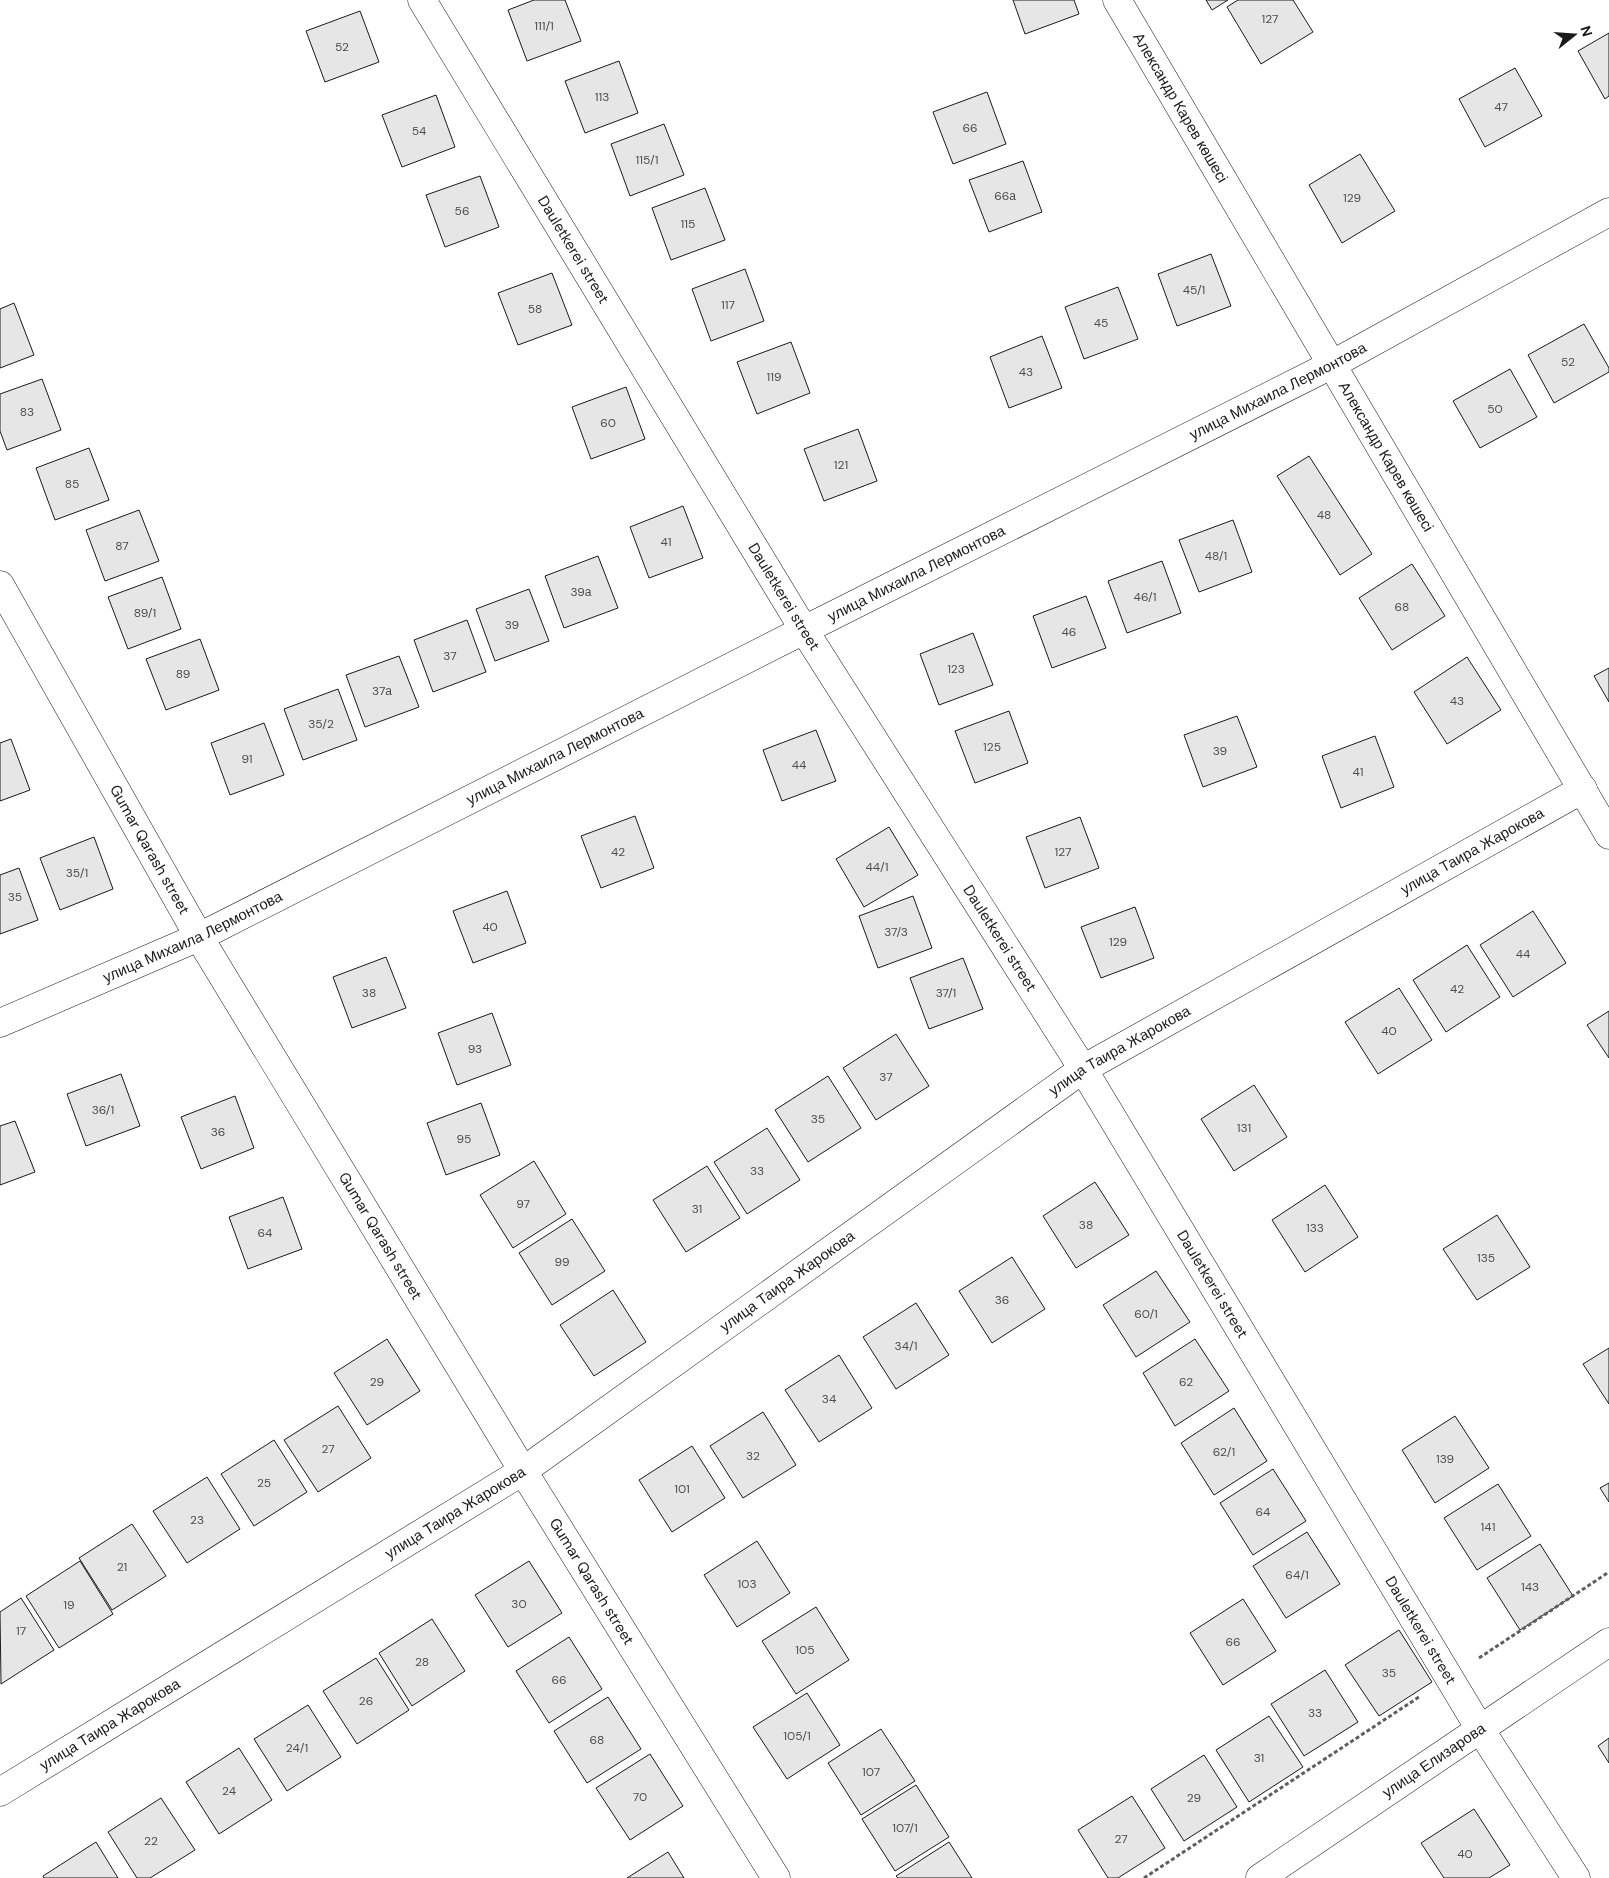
<svg xmlns="http://www.w3.org/2000/svg" width="1609" height="1878" font-family="'DM Sans',sans-serif">
<style>
.building{fill:#e6e6e6;stroke:#1a1a1a}
.lines{fill:none;stroke-linecap:round;stroke-linejoin:round}
.street-casing{stroke:#1a1a1a;stroke-width:29}
.path{stroke:#5f5f5f;stroke-width:3;stroke-dasharray:4 2.5;stroke-linecap:butt}
.street{stroke:#fff;stroke-width:28}
.labels{text-anchor:middle;dominant-baseline:central;stroke-width:4;stroke-linejoin:round;paint-order:stroke}
.number-label{font-size:12px;fill:#4d4d4d}
.street-label{font-size:15px;fill:#1a1a1a;stroke:#fff}
</style>
<rect width="100%" height="100%" fill="#fff"/>
<!-- building -->
<g class="building">
<polygon points="534,0 565,0 581,41 527,61 508,10"/>
<polygon points="1013,0 1074,0 1079,14 1025,34"/>
<polygon points="1206,0 1228,0 1212,10"/>
<polygon points="1238,0 1293,0 1313,32 1261,64 1227,7"/>
<polygon points="360,11 379,62 325,82 306,31"/>
<polygon points="1609,33 1609,96 1605,99 1578,51"/>
<polygon points="619,61 638,113 585,133 565,81"/>
<polygon points="1515,68 1542,116 1485,147 1459,99"/>
<polygon points="987,92 1006,144 953,164 933,112"/>
<polygon points="436,95 455,147 402,167 382,115"/>
<polygon points="664,124 684,175 630,196 611,144"/>
<polygon points="1360,154 1395,211 1342,243 1309,185"/>
<polygon points="1023,161 1042,212 989,232 969,180"/>
<polygon points="480,176 499,227 445,247 426,195"/>
<polygon points="705,188 725,240 671,260 652,208"/>
<polygon points="1211,254 1231,306 1177,326 1158,274"/>
<polygon points="745,269 764,321 711,341 692,289"/>
<polygon points="552,273 572,325 518,345 498,293"/>
<polygon points="1118,287 1138,339 1084,359 1065,307"/>
<polygon points="14,303 34,355 0,368 0,309"/>
<polygon points="1584,324 1609,368 1609,372 1554,403 1528,355"/>
<polygon points="1042,336 1062,388 1009,408 990,357"/>
<polygon points="791,342 810,393 757,414 737,362"/>
<polygon points="1510,369 1537,417 1480,448 1453,401"/>
<polygon points="42,379 61,430 7,450 0,431 0,394"/>
<polygon points="626,387 645,439 591,459 572,407"/>
<polygon points="858,429 877,481 824,501 804,449"/>
<polygon points="89,448 109,500 55,520 36,468"/>
<polygon points="1309,456 1372,554 1340,575 1277,476"/>
<polygon points="683,506 703,558 649,578 630,527"/>
<polygon points="139,510 159,561 105,581 86,530"/>
<polygon points="1233,520 1252,572 1199,592 1179,540"/>
<polygon points="598,556 618,608 564,628 545,576"/>
<polygon points="1162,561 1181,613 1127,633 1108,581"/>
<polygon points="1412,564 1445,616 1392,650 1359,598"/>
<polygon points="162,577 181,629 128,649 108,597"/>
<polygon points="529,589 549,641 495,661 476,609"/>
<polygon points="1086,596 1106,648 1052,668 1033,616"/>
<polygon points="467,620 486,672 433,692 414,640"/>
<polygon points="973,633 993,685 939,705 920,654"/>
<polygon points="200,639 219,690 166,710 146,659"/>
<polygon points="399,656 419,707 365,727 346,675"/>
<polygon points="1467,657 1501,710 1447,744 1414,692"/>
<polygon points="1609,668 1609,702 1594,676"/>
<polygon points="338,689 357,740 303,760 284,709"/>
<polygon points="1009,711 1028,763 975,783 955,731"/>
<polygon points="1237,716 1257,767 1203,787 1184,735"/>
<polygon points="264,723 284,775 230,795 211,743"/>
<polygon points="816,730 836,781 782,801 763,750"/>
<polygon points="1375,736 1394,787 1341,808 1322,756"/>
<polygon points="11,739 30,790 0,801 0,743"/>
<polygon points="635,816 654,868 601,888 581,836"/>
<polygon points="1080,817 1099,868 1045,888 1026,837"/>
<polygon points="889,827 918,875 864,907 836,859"/>
<polygon points="94,837 113,889 60,910 40,858"/>
<polygon points="19,868 38,920 0,934 0,875"/>
<polygon points="507,891 526,943 473,963 453,911"/>
<polygon points="913,896 932,948 878,968 859,916"/>
<polygon points="1135,907 1154,958 1101,978 1081,927"/>
<polygon points="1533,911 1566,963 1513,997 1480,945"/>
<polygon points="1467,945 1500,997 1446,1032 1413,980"/>
<polygon points="386,957 406,1008 352,1028 333,977"/>
<polygon points="963,958 983,1009 929,1029 910,978"/>
<polygon points="1399,988 1432,1040 1378,1074 1345,1022"/>
<polygon points="1609,1011 1609,1058 1587,1025"/>
<polygon points="492,1013 511,1065 457,1085 438,1033"/>
<polygon points="896,1034 929,1086 876,1120 843,1068"/>
<polygon points="121,1074 140,1126 86,1146 67,1094"/>
<polygon points="828,1076 861,1128 808,1162 775,1110"/>
<polygon points="1254,1085 1287,1137 1234,1171 1201,1119"/>
<polygon points="235,1096 254,1148 201,1169 181,1117"/>
<polygon points="481,1103 500,1155 446,1175 427,1123"/>
<polygon points="15,1121 35,1172 0,1185 0,1126"/>
<polygon points="767,1128 800,1180 747,1214 714,1162"/>
<polygon points="534,1161 566,1214 513,1248 480,1195"/>
<polygon points="707,1166 740,1218 686,1252 653,1200"/>
<polygon points="1095,1182 1129,1235 1076,1268 1043,1216"/>
<polygon points="1325,1185 1358,1237 1305,1272 1272,1220"/>
<polygon points="283,1197 302,1249 248,1269 229,1217"/>
<polygon points="1497,1215 1530,1267 1477,1300 1443,1249"/>
<polygon points="572,1219 605,1271 552,1305 519,1253"/>
<polygon points="1012,1257 1045,1309 992,1343 959,1291"/>
<polygon points="1156,1271 1190,1322 1136,1357 1103,1305"/>
<polygon points="613,1290 646,1342 594,1376 560,1325"/>
<polygon points="916,1303 949,1355 896,1389 863,1337"/>
<polygon points="387,1339 420,1391 367,1425 334,1373"/>
<polygon points="1195,1339 1229,1391 1175,1426 1143,1373"/>
<polygon points="1609,1348 1609,1404 1583,1364"/>
<polygon points="839,1355 872,1408 819,1442 785,1390"/>
<polygon points="338,1406 371,1458 318,1492 284,1440"/>
<polygon points="1234,1408 1267,1461 1214,1495 1181,1443"/>
<polygon points="763,1412 796,1465 743,1498 710,1446"/>
<polygon points="1455,1416 1489,1468 1435,1503 1402,1450"/>
<polygon points="274,1440 307,1492 254,1526 221,1474"/>
<polygon points="692,1446 725,1498 672,1532 639,1480"/>
<polygon points="1273,1469 1306,1521 1253,1555 1220,1503"/>
<polygon points="207,1477 240,1529 187,1563 153,1511"/>
<polygon points="1609,1483 1609,1502 1600,1488"/>
<polygon points="1498,1484 1531,1536 1477,1570 1444,1518"/>
<polygon points="132,1524 166,1576 112,1610 79,1558"/>
<polygon points="1307,1532 1340,1584 1286,1618 1253,1566"/>
<polygon points="757,1541 790,1593 737,1627 704,1575"/>
<polygon points="1540,1544 1573,1596 1520,1630 1487,1578"/>
<polygon points="80,1561 113,1614 59,1648 26,1596"/>
<polygon points="529,1561 562,1613 508,1647 475,1595"/>
<polygon points="21,1598 54,1650 1,1684 0,1612"/>
<polygon points="1243,1599 1276,1651 1223,1685 1190,1633"/>
<polygon points="816,1607 849,1660 796,1694 762,1641"/>
<polygon points="432,1619 465,1671 412,1706 379,1653"/>
<polygon points="1399,1630 1432,1682 1379,1716 1345,1665"/>
<polygon points="569,1637 602,1689 549,1723 516,1671"/>
<polygon points="376,1658 409,1710 357,1744 323,1691"/>
<polygon points="1325,1670 1358,1722 1304,1756 1271,1704"/>
<polygon points="807,1693 840,1745 787,1779 753,1727"/>
<polygon points="608,1697 641,1749 587,1783 554,1731"/>
<polygon points="308,1705 341,1757 287,1791 254,1739"/>
<polygon points="1269,1716 1303,1767 1249,1802 1216,1750"/>
<polygon points="881,1729 915,1781 861,1815 828,1763"/>
<polygon points="1609,1738 1609,1763 1598,1746"/>
<polygon points="239,1748 272,1800 219,1834 186,1782"/>
<polygon points="650,1754 683,1806 630,1840 596,1788"/>
<polygon points="1204,1755 1237,1807 1184,1841 1151,1789"/>
<polygon points="916,1785 949,1837 895,1871 862,1819"/>
<polygon points="1132,1796 1165,1848 1118,1878 1108,1878 1078,1830"/>
<polygon points="161,1798 195,1850 150,1878 137,1878 108,1832"/>
<polygon points="1474,1809 1510,1865 1489,1878 1444,1878 1421,1843"/>
<polygon points="96,1842 118,1878 44,1878 43,1876"/>
<polygon points="949,1842 972,1878 898,1878 896,1876"/>
<polygon points="668,1852 684,1878 627,1878"/>
</g>
<g class="lines">
<defs>
<g id="street">
<path id="s1" d="M422,0L804,630L1083,1069L1480,1729L1576,1878"/>
<path id="s2" d="M1117,0L1609,835"/>
<path id="s3" d="M0,585L199,937L523,1471L776,1878"/>
<path id="s4" d="M0,1023L199,937L804,630L1331,365L1609,212"/>
<path id="s5" d="M0,1792L523,1471L1083,1069L1583,789"/>
<path id="s6" d="M1260,1878L1609,1642"/>
</g>
</defs>
<!-- street casing -->
<use href="#street" class="street-casing"/>
<!-- path -->
<g class="path">
<polyline points="1479,1658 1609,1572"/>
<polyline points="1144,1878 1419,1697"/>
</g>
<!-- street -->
<use href="#street" class="street"/>
</g>
<g class="labels">
<!-- number labels -->
<g class="number-label">
<text x="1270" y="19">127</text>
<text x="544" y="26">111/1</text>
<text x="342" y="47">52</text>
<text x="602" y="97">113</text>
<text x="1501" y="107">47</text>
<text x="970" y="128">66</text>
<text x="419" y="131">54</text>
<text x="647" y="160">115/1</text>
<text x="1005" y="196">66а</text>
<text x="1352" y="198">129</text>
<text x="462" y="211">56</text>
<text x="688" y="224">115</text>
<text x="1194" y="290">45/1</text>
<text x="728" y="305">117</text>
<text x="535" y="309">58</text>
<text x="1101" y="323">45</text>
<text x="1568" y="362">52</text>
<text x="1026" y="372">43</text>
<text x="774" y="377">119</text>
<text x="1495" y="409">50</text>
<text x="27" y="412">83</text>
<text x="608" y="423">60</text>
<text x="841" y="465">121</text>
<text x="72" y="484">85</text>
<text x="1324" y="515">48</text>
<text x="666" y="542">41</text>
<text x="122" y="546">87</text>
<text x="1216" y="556">48/1</text>
<text x="581" y="592">39а</text>
<text x="1145" y="597">46/1</text>
<text x="1402" y="607">68</text>
<text x="145" y="613">89/1</text>
<text x="512" y="625">39</text>
<text x="1069" y="632">46</text>
<text x="450" y="656">37</text>
<text x="956" y="669">123</text>
<text x="183" y="674">89</text>
<text x="382" y="691">37а</text>
<text x="1457" y="701">43</text>
<text x="321" y="724">35/2</text>
<text x="992" y="747">125</text>
<text x="1220" y="751">39</text>
<text x="247" y="759">91</text>
<text x="799" y="765">44</text>
<text x="1358" y="772">41</text>
<text x="618" y="852">42</text>
<text x="1063" y="852">127</text>
<text x="877" y="867">44/1</text>
<text x="77" y="873">35/1</text>
<text x="15" y="897">35</text>
<text x="490" y="927">40</text>
<text x="896" y="932">37/3</text>
<text x="1118" y="942">129</text>
<text x="1523" y="954">44</text>
<text x="1457" y="989">42</text>
<text x="369" y="993">38</text>
<text x="946" y="993">37/1</text>
<text x="1389" y="1031">40</text>
<text x="475" y="1049">93</text>
<text x="886" y="1077">37</text>
<text x="103" y="1110">36/1</text>
<text x="818" y="1119">35</text>
<text x="1244" y="1128">131</text>
<text x="218" y="1132">36</text>
<text x="464" y="1139">95</text>
<text x="757" y="1171">33</text>
<text x="523" y="1204">97</text>
<text x="697" y="1209">31</text>
<text x="1086" y="1225">38</text>
<text x="1315" y="1228">133</text>
<text x="265" y="1233">64</text>
<text x="1486" y="1258">135</text>
<text x="562" y="1262">99</text>
<text x="1002" y="1300">36</text>
<text x="1146" y="1314">60/1</text>
<text x="906" y="1346">34/1</text>
<text x="377" y="1382">29</text>
<text x="1186" y="1382">62</text>
<text x="829" y="1399">34</text>
<text x="328" y="1449">27</text>
<text x="1224" y="1452">62/1</text>
<text x="753" y="1456">32</text>
<text x="1445" y="1459">139</text>
<text x="264" y="1483">25</text>
<text x="682" y="1489">101</text>
<text x="1263" y="1512">64</text>
<text x="197" y="1520">23</text>
<text x="1488" y="1527">141</text>
<text x="122" y="1567">21</text>
<text x="1297" y="1575">64/1</text>
<text x="747" y="1584">103</text>
<text x="1530" y="1587">143</text>
<text x="519" y="1604">30</text>
<text x="69" y="1605">19</text>
<text x="21" y="1631">17</text>
<text x="1233" y="1642">66</text>
<text x="805" y="1650">105</text>
<text x="422" y="1662">28</text>
<text x="1389" y="1673">35</text>
<text x="559" y="1680">66</text>
<text x="366" y="1701">26</text>
<text x="1315" y="1713">33</text>
<text x="797" y="1736">105/1</text>
<text x="597" y="1740">68</text>
<text x="297" y="1748">24/1</text>
<text x="1259" y="1758">31</text>
<text x="871" y="1772">107</text>
<text x="229" y="1791">24</text>
<text x="640" y="1797">70</text>
<text x="1194" y="1798">29</text>
<text x="905" y="1828">107/1</text>
<text x="1121" y="1839">27</text>
<text x="151" y="1841">22</text>
<text x="1465" y="1854">40</text>
</g>
<!-- street labels -->
<g class="street-label">
<text stroke="none"><textPath href="#s2" startOffset="125">Александр Карев көшесі</textPath></text>
<text stroke="none"><textPath href="#s1" startOffset="292">Dauletkerei street</textPath></text>
<text stroke="none"><textPath href="#s4" startOffset="1426">улица Михаила Лермонтова</textPath></text>
<text stroke="none"><textPath href="#s2" startOffset="530">Александр Карев көшесі</textPath></text>
<text stroke="none"><textPath href="#s4" startOffset="1021">улица Михаила Лермонтова</textPath></text>
<text stroke="none"><textPath href="#s1" startOffset="698">Dauletkerei street</textPath></text>
<text stroke="none"><textPath href="#s4" startOffset="616">улица Михаила Лермонтова</textPath></text>
<text stroke="none"><textPath href="#s3" startOffset="304">Gumar Qarash street</textPath></text>
<text stroke="none"><textPath href="#s5" startOffset="1749">улица Таира Жарокова</textPath></text>
<text stroke="none"><textPath href="#s4" startOffset="211">улица Михаила Лермонтова</textPath></text>
<text stroke="none"><textPath href="#s1" startOffset="1102">Dauletkerei street</textPath></text>
<text stroke="none"><textPath href="#s5" startOffset="1344">улица Таира Жарокова</textPath></text>
<text stroke="none"><textPath href="#s3" startOffset="754">Gumar Qarash street</textPath></text>
<text stroke="none"><textPath href="#s5" startOffset="939">улица Таира Жарокова</textPath></text>
<text stroke="none"><textPath href="#s1" startOffset="1508">Dauletkerei street</textPath></text>
<text stroke="none"><textPath href="#s5" startOffset="534">улица Таира Жарокова</textPath></text>
<text stroke="none"><textPath href="#s3" startOffset="1159">Gumar Qarash street</textPath></text>
<text stroke="none"><textPath href="#s1" startOffset="1912">Dauletkerei street</textPath></text>
<text stroke="none"><textPath href="#s5" startOffset="129">улица Таира Жарокова</textPath></text>
<text stroke="none"><textPath href="#s6" startOffset="210">улица Елизарова</textPath></text>
</g>
</g>
<!-- north arrow -->
<g transform="translate(1574 35) rotate(73)" stroke="#ffffff" stroke-width="4" paint-order="stroke">
<path d="M0-4L9 19L0 12L-9 19Z" fill="#1a1a1a"/>
<text y="-8" font-size="14" font-weight="bold" text-anchor="middle" fill="#1a1a1a">N</text>
</g>
</svg>
